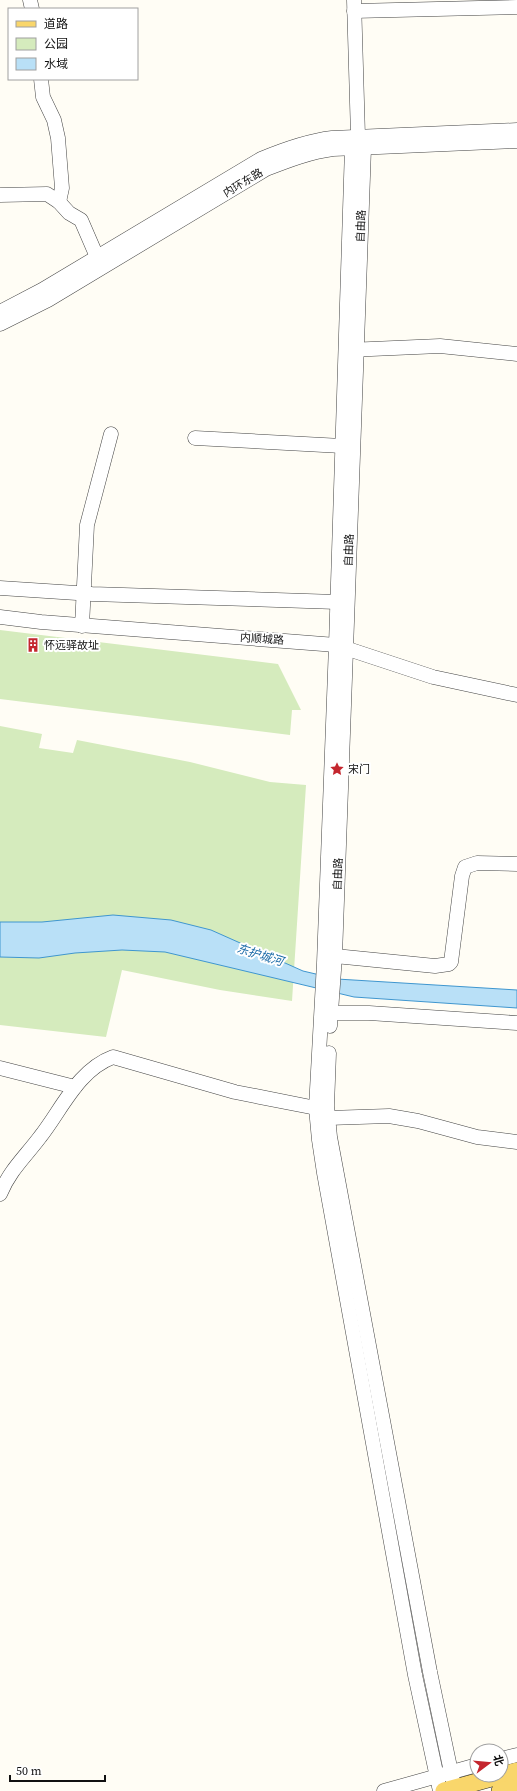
<svg xmlns="http://www.w3.org/2000/svg" width="517" height="1791" font-family="'Source Serif 4','Noto Sans SC',serif">
<style>
.green{fill:#d5ebbd}
.water{fill:#b9e0f7;stroke:#3f96cf}
.lines{fill:none;stroke-linecap:round;stroke-linejoin:round}
.minor-casing{stroke:#444;stroke-width:15}
.major-casing{stroke:#222;stroke-width:18}
.minor{stroke:#fff;stroke-width:14}
.major{stroke:#f9d66b;stroke-width:17}
.labels{text-anchor:middle;dominant-baseline:central;stroke-width:4;stroke-linejoin:round;paint-order:stroke}
.street-label{font-size:11px;fill:#111;stroke:#fff}
.poi-label{font-size:11px;fill:#111;stroke:#fff;text-anchor:start}
.water-label{font-size:12px;font-style:italic;fill:#1768a6;stroke:#fff}
</style>
<rect width="100%" height="100%" fill="#fffdf5"/>
<!-- green -->
<g class="green">
<polygon points="0,630 278,664 301,710 292,710 290,735 0,699"/>
<polygon points="0,726 42,734 39,748 73,753 77,740 190,762 270,782 306,785 292,1001 220,990 122,970 106,1037 0,1025"/>
</g>
<!-- water -->
<polygon class="water" points="113,915 171,920 211,930 303,971 337,979 517,990 517,1008 354,997 165,952 122,950 75,953 39,958 0,957 0,922 42,922"/>
<g class="lines">
<defs>
<g id="minor">
<polyline points="30,0 32,9"/>
<polyline points="354,0 358,136 352,148 336,645 324,963 316,1108 319,1140 324,1173 415,1675 440,1791"/>
<polyline points="354,11 517,7"/>
<polyline points="41,79 43,97 54,120 58,138 62,188 59,202"/>
<polyline points="0,195 47,194 59,202 69,213 81,220 97,257"/>
<path d="M0,312L42,290L261,159C285,149 307,141 332,138L517,130"/>
<path d="M0,324L48,300L266,169C289,160 310,152 333,149L517,141"/>
<polyline points="348,350 440,346 517,354"/>
<polyline points="195,438 342,446"/>
<polyline points="0,588 92,594 337,602"/>
<polyline points="0,617 41,622 336,645 433,677 517,695"/>
<polyline points="82,626 87,525 111,434"/>
<polyline points="335,956 435,966 449,964 451,962 462,876 465,867 477,863 517,864"/>
<polyline points="330,1013 369,1013 517,1023"/>
<polyline points="330,1026 335,956 364,148 358,136"/>
<polyline points="329,1053 327,1106 330,1137 430,1672 455,1791"/>
<polyline points="0,1068 75,1087"/>
<polyline points="328,1118 389,1116 418,1121 477,1137 517,1142"/>
<path d="M0,1194C10,1170 25,1157 40,1137C62,1109 78,1070 113,1057L235,1092L316,1108"/>
<polyline points="501,1759 517,1755"/>
<polyline points="384,1791 477,1765"/>
</g>
<g id="major">
<polyline points="444,1791 517,1771"/>
<polyline points="500,1791 517,1787"/>
</g>
</defs>
<!-- minor casing -->
<use href="#minor" class="minor-casing"/>
<!-- major casing -->
<use href="#major" class="major-casing"/>
<!-- minor -->
<use href="#minor" class="minor"/>
<!-- major -->
<use href="#major" class="major"/>
</g>
<!-- icons -->
<defs>
<symbol id="building-bare" viewBox="-9 -9 18 18"><path d="M-4-6H4V6H1V3H-1V6H-4ZM-2.5-4.3h1.7v1.8h-1.7ZM.8-4.3h1.7v1.8H.8ZM-2.5-1h1.7V.8h-1.7ZM.8-1h1.7V.8H.8Z" fill="#c4262e" stroke="#fff" stroke-width="2.5" paint-order="stroke"/></symbol>
<symbol id="sight-bare" viewBox="-9 -9 18 18"><path d="M0-6L1.8-2.2L6-1.7L2.9 1.2L3.7 5.4L0 3.3L-3.7 5.4L-2.9 1.2L-6-1.7L-1.8-2.2Z" fill="#c4262e" stroke="#fff" stroke-width="2.5" paint-order="stroke"/></symbol>
</defs>
<g fill-rule="evenodd">
<use href="#building-bare" x="23" y="635" width="20" height="20"/>
<use href="#sight-bare" x="327" y="759" width="20" height="20"/>
</g>
<g class="labels">
<!-- street labels -->
<g class="street-label">
<text transform="translate(243 183) rotate(-31)">内环东路</text>
<text transform="translate(361 226) rotate(-88)">自由路</text>
<text transform="translate(349 550) rotate(-88)">自由路</text>
<text transform="translate(262 639) rotate(4)">内顺城路</text>
<text transform="translate(338 874) rotate(-88)">自由路</text>
</g>
<!-- poi labels -->
<g class="poi-label">
<text x="44" y="645">怀远驿故址</text>
<text x="348" y="769">宋门</text>
</g>
<!-- water labels -->
<g class="water-label">
<text transform="translate(260 955) rotate(17)">东护城河</text>
</g>
</g>
<!-- legend -->
<rect x="8" y="8" width="130" height="72" fill="#ffffff" stroke="#a0a0a0"/>
<rect x="16" y="21" width="20" height="6" fill="#f9d66b" stroke="#a0a0a0"/>
<text x="44" y="28" font-size="12" fill="#111111">道路</text>
<rect x="16" y="38" width="20" height="12" fill="#d5ebbd" stroke="#a0a0a0"/>
<text x="44" y="48" font-size="12" fill="#111111">公园</text>
<rect x="16" y="58" width="20" height="12" fill="#b9e0f7" stroke="#a0a0a0"/>
<text x="44" y="68" font-size="12" fill="#111111">水域</text>
<!-- north arrow -->
<g transform="translate(489 1763) rotate(74)"><circle r="19" fill="#ffffff" stroke="#a0a0a0"/>
<path d="M0-3L7 15L0 10L-7 15Z" fill="#c4262e"/>
<text y="-6" font-size="11" font-weight="bold" text-anchor="middle" fill="#111111">北</text>
</g>
<!-- scale -->
<path d="M10 1775v6h95v-6" fill="none" stroke="#111111" stroke-width="2"/>
<text x="16" y="1775" font-size="12" fill="#111111" stroke="#ffffff" stroke-width="3" paint-order="stroke">50 m</text>
</svg>
